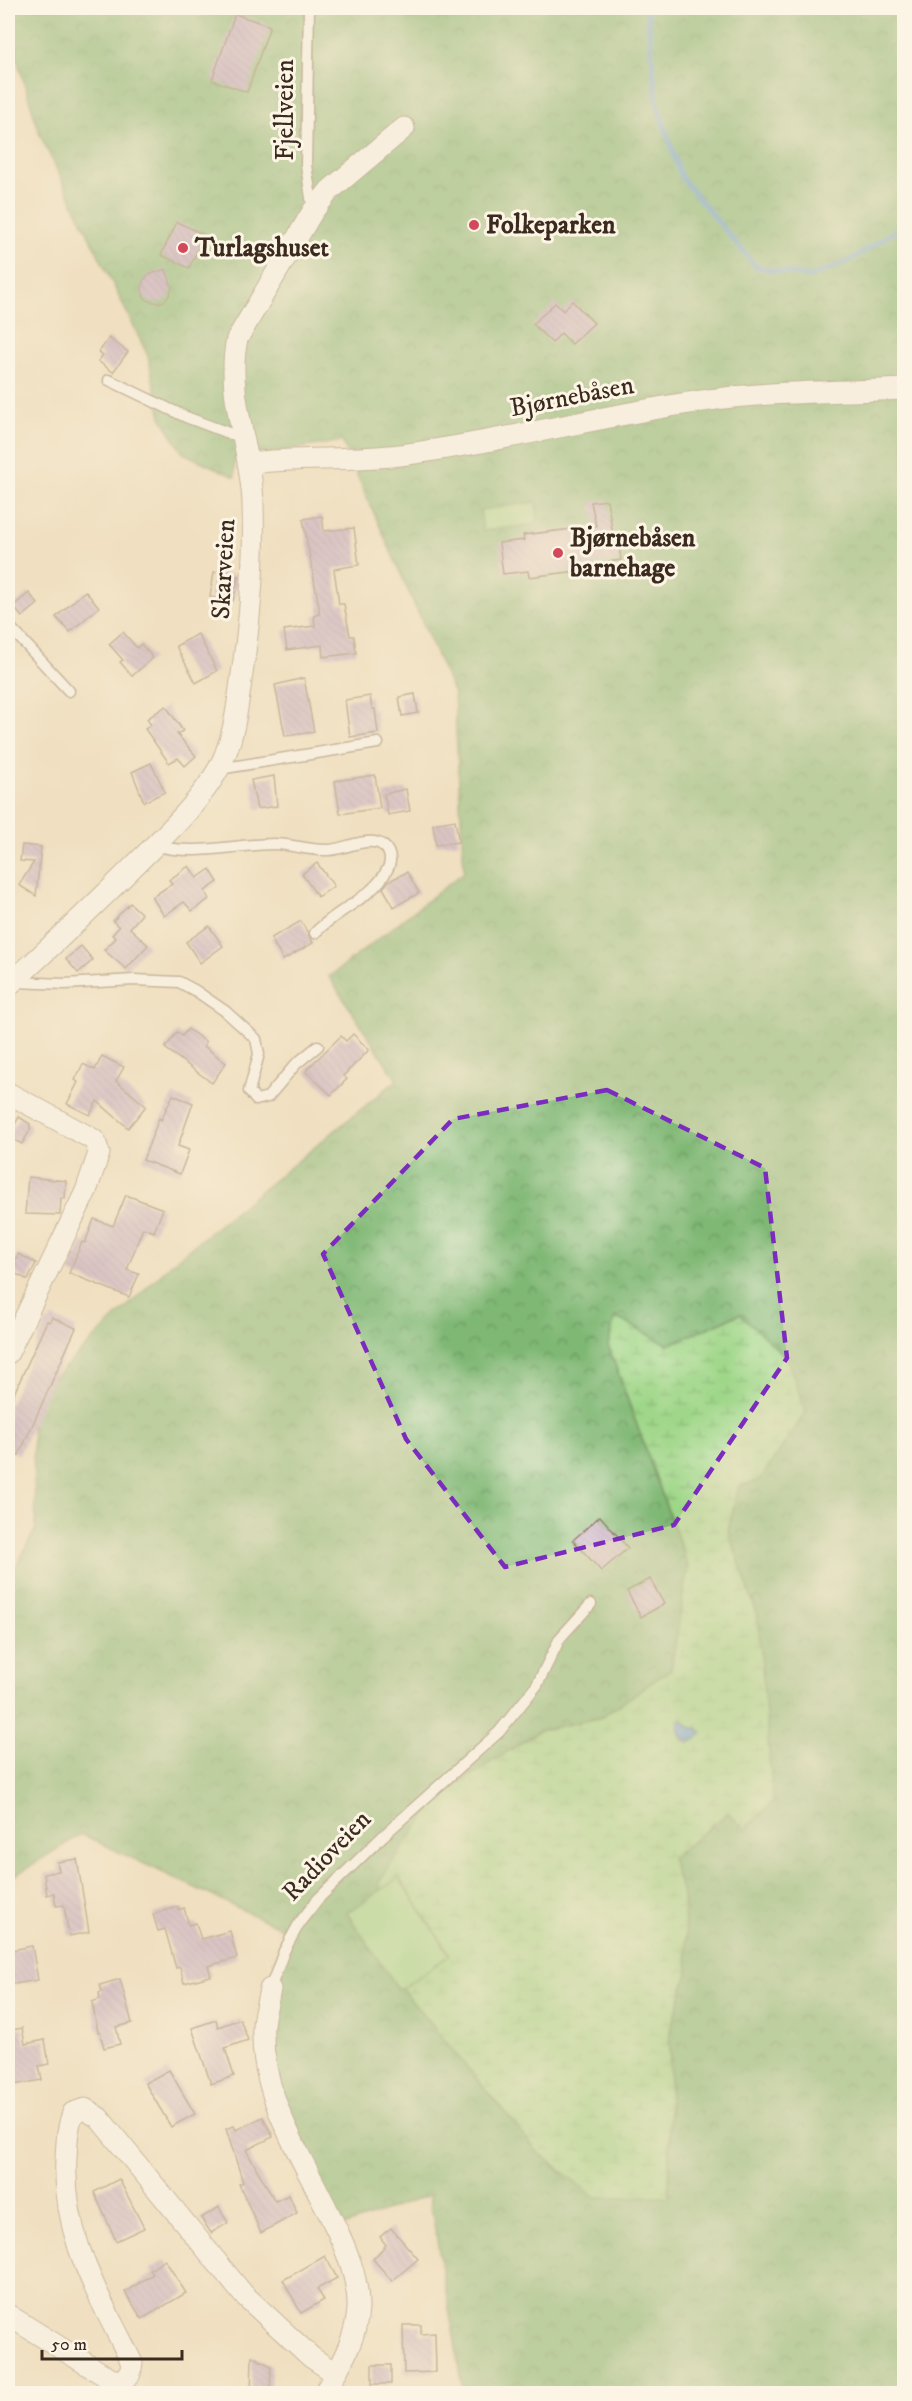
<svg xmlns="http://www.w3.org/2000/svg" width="912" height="2401" font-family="'IM FELL DW Pica',serif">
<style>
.forest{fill:url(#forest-crowns);stroke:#5d714a;stroke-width:1.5;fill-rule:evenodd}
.wetland{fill:url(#wetland-marsh);stroke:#6d8054;stroke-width:1.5}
.green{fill:#9fd789;stroke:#6d8054;stroke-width:1.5}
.water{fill:url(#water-ripples);stroke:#50657a;stroke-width:1.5}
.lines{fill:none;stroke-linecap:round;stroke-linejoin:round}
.stream{stroke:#65a0d5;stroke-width:5}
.building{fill:url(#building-back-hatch)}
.service-casing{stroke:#968570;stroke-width:13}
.minor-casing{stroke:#968570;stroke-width:23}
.service{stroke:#fff;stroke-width:10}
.minor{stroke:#fff;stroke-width:21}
.marked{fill:none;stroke:#7b2cbf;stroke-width:4.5;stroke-dasharray:12 8;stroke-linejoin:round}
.poi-dot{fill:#d1495b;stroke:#fcf5e5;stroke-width:2}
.labels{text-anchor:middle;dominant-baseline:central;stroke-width:6;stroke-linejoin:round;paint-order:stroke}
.street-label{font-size:26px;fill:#3b2a1e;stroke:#fcf5e5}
.poi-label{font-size:26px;font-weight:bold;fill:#3b2a1e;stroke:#fcf5e5;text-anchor:start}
</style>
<defs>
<pattern id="forest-crowns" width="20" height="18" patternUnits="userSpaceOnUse" patternTransform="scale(1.5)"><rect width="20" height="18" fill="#7fb875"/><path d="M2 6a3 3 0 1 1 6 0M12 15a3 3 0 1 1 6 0" fill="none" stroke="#69965f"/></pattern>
<pattern id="wetland-marsh" width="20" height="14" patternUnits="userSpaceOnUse" patternTransform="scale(1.5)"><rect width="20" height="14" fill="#9fd789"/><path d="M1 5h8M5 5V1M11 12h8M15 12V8" fill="none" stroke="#8ab976"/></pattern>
<pattern id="water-ripples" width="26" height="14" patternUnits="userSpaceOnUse" patternTransform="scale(1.5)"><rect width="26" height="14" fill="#65a0d5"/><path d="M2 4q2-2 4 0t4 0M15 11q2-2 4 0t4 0" fill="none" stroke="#5483ac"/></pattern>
<pattern id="building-back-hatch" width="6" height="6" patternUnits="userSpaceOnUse" patternTransform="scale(1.5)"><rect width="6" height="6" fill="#bea2c9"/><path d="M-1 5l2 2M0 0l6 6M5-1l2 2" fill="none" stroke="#9c84a3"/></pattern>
</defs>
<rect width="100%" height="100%" fill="#fcf5e5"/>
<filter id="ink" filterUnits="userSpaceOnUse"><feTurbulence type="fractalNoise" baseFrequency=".0167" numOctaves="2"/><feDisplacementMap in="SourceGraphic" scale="12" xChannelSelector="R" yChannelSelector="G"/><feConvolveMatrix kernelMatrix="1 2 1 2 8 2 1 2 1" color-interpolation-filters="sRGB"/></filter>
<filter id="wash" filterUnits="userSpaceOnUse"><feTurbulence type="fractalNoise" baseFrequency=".008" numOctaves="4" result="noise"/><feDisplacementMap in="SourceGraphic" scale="24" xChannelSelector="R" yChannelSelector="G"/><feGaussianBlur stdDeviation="1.35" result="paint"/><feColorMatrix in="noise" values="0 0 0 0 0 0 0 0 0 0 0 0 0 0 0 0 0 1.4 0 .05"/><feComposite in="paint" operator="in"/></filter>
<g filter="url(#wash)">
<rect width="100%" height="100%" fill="#f0e0c1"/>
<!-- forest -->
<path class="forest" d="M8,8H904V2393H464L429,2195L338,2228L261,2046L285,1930L81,1834L8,1880V1582L36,1528L31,1400L172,1263L397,1080L329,977L464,872L454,694L342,441L234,459L235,477L183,453L161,417L148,356L40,135L14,49L8,41ZM740,1314L739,1486L728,1530L758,1617L728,1813L671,1858L683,1895L688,1973L670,2031L669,2195L563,2174L537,2151L385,1969L539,1731L602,1717L671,1669L688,1566L608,1345L615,1317L668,1345Z"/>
<!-- wetland -->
<polygon class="wetland" points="740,1314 787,1358 806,1412 760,1480 739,1486 728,1530 758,1617 773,1802 745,1829 728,1813 671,1858 683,1895 688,1973 670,2031 669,2196 594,2197 537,2151 385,1969 379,1881 440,1796 539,1731 602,1717 671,1669 688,1566 608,1345 615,1317 668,1345"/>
<!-- green -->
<g class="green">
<polygon points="536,502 538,518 532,525 483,531 480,510"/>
<polygon points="399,1878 450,1955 399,1990 347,1913"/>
</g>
<!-- water -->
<path class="water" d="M680,1720H682L691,1728H698L702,1733L697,1739L689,1743C681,1739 676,1729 680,1720Z"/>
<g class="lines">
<!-- stream -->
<polyline class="stream" points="647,8 657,103 681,177 756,267 811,277 851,260 895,231"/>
</g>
<g id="blocks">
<!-- building -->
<g class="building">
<polygon points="235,14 270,26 247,92 212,80"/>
<polygon points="177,222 205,235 189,268 161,255"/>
<polygon points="166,269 172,287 170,294 166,300 158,303 149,301 144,297 142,290 143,281 148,275"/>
<polygon points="572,301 594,323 572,344 561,333 552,343 533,324 555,303 563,311"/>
<polygon points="109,338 128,352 113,372 98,361 103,355 99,352"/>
<polygon points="607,500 613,534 618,538 621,560 593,564 594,569 529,577 528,571 503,574 499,543 524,540 523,535 596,526 591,502"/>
<polygon points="322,516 324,531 354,528 359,565 334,569 339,604 344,604 350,636 354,636 356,653 323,657 322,645 287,650 284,630 315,626 314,616 319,614 319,607 303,519"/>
<polygon points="214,572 238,576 233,601 210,597"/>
<polygon points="85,591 99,607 70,632 56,617"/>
<polygon points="29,593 38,604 22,617 13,606"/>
<polygon points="123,632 137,648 141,644 153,658 132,676 120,662 123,660 109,644"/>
<polygon points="198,634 217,671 196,683 176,646"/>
<polygon points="304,678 314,732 285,736 275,685"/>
<polygon points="415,694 418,713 402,716 399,697"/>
<polygon points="370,696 372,709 375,709 378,733 350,737 345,700"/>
<polygon points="166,706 183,731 177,734 196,756 185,766 178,758 169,763 145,729 151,725 147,719"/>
<polygon points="151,763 165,792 144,802 132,772"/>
<polygon points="375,775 380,808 340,814 335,781"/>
<polygon points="274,776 277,806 257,809 251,780"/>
<polygon points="406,789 410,811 388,815 384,794"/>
<polygon points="455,820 459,842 436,845 433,824"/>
<polygon points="22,845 41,847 36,896 19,885 34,862 20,861"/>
<polygon points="317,863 334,886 318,897 302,874"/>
<polygon points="189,866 197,878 210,869 218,882 205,891 209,899 192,911 184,902 164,916 152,897 172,884 169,880"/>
<polygon points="407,872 419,893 394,907 383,888 389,881"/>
<polygon points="130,903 142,914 130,928 148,945 126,969 104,950 116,938 112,935 119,927 113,921"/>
<polygon points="301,921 313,943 283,960 271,938"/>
<polygon points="209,926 223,946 200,963 186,942"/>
<polygon points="81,946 93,960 78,973 66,959"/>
<polygon points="188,1029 206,1042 204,1046 226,1063 212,1083 165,1048 177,1032 182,1036"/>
<polygon points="353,1034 369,1050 343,1076 347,1079 331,1095 306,1072 307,1069 341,1036 346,1041"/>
<polygon points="102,1056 124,1067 116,1081 146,1106 128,1128 97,1101 90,1115 67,1104 78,1082 75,1080 83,1064 95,1070"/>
<polygon points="173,1095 193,1103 178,1146 189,1150 180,1174 143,1160 159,1118 161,1120"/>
<polygon points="19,1117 30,1124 30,1130 22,1144 8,1137"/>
<polygon points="28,1177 66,1181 65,1199 61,1198 60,1215 25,1214"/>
<polygon points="126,1195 163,1209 154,1232 143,1228 127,1270 139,1274 129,1297 69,1273 82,1242 85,1243 94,1219 113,1226"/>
<polygon points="18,1254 36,1263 28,1280 10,1271"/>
<polygon points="52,1317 76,1328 19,1455 8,1450 8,1407 47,1321 50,1322"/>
<polygon points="600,1516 628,1548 601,1571 573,1540"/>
<polygon points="650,1579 664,1604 641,1617 627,1591"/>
<polygon points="77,1859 89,1932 69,1936 64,1905 56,1906 54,1893 47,1895 44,1874 59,1871 57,1862"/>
<polygon points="178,1907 178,1910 184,1908 189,1925 196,1923 201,1939 230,1931 237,1958 208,1966 211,1976 184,1983 180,1967 176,1968 165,1929 158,1931 153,1914"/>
<polygon points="32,1946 38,1980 8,1985 8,1951"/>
<polygon points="120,1979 132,2023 116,2027 120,2044 104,2048 100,2032 98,2032 92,2002 100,1999 99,1993 102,1992 100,1985"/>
<polygon points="240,2019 248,2040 225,2048 234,2076 211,2084 192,2028 216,2020 218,2027"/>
<polygon points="22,2028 25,2044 45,2040 49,2064 39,2066 42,2080 14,2085 12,2073 8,2074 8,2031"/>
<polygon points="169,2070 195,2114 171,2127 145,2083"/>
<polygon points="263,2117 273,2137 246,2150 275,2201 289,2195 297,2213 261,2233 239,2184 243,2182 226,2129 234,2126 236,2130"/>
<polygon points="119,2179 144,2228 116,2241 94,2192"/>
<polygon points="219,2207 228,2223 211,2233 201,2218"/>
<polygon points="391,2228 418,2259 392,2281 373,2259 386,2245 380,2237"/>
<polygon points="325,2256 337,2278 317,2289 324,2300 301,2313 283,2280"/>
<polygon points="165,2260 186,2293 142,2319 125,2292 153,2274 150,2270"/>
<polygon points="403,2325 421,2325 421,2334 435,2333 436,2372 404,2373"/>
<polygon points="252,2356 271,2366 270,2394 251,2394"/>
<rect x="372" y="2365" width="19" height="19"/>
</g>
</g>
</g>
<g filter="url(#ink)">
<use href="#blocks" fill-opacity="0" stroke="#968570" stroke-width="1.5"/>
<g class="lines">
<defs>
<g id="service">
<polyline points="309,8 306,165 313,211"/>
<polyline points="109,380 186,417 231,434 242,435"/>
<polyline points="8,625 69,691"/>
<polyline points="219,769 378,743"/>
<path d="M155,845C193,857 235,844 274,844C292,844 310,851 329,850C344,849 359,840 374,842C388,844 394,858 387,870C373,898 336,910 315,933"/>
<polyline points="14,982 65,984 134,980 179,982 196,991 225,1011 256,1039 259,1054 249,1091 256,1100 268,1097 296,1064 318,1046"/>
<polyline points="270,1989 284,1951 300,1922 318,1899 383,1836 499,1732 537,1685 560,1638 591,1604"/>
</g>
<g id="minor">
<path d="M250,463C300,457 349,461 400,455C504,442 605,414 709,400C774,391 839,392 904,389"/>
<path d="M8,986C54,944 98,902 142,858C169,831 200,802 219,768C233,742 237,711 241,681C250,622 255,564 253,505C252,449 225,395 237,339L313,211L330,190L404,128"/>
<polyline points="8,1093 89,1137 95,1141 99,1153 86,1191 8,1353"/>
<path d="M270,1989C268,2001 264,2013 263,2025C259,2097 304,2159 333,2222C346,2248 359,2279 358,2309C356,2341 339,2367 324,2394"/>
<path d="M8,2315L112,2380H122L130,2374L132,2363C99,2294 62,2238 66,2158C67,2142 67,2128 73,2113L85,2109L99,2118L243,2294L311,2357L335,2373"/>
</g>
</defs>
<!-- service casing -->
<use href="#service" class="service-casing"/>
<!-- minor casing -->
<use href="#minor" class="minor-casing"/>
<!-- service -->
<use href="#service" class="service"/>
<!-- minor -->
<use href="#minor" class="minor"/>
</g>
</g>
<!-- marked area -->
<path d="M0 0H912V2401H0ZM607,1090L765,1168L787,1358L674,1525L505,1567L406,1439L323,1254L453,1119Z" fill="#f0e0c1" fill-opacity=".55" fill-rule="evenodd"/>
<path class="marked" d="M607,1090L765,1168L787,1358L674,1525L505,1567L406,1439L323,1254L453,1119Z"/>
<!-- markers -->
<g class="poi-dot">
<circle cx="474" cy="225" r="6"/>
<circle cx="183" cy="248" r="6"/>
<circle cx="558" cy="553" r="6"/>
</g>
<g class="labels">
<!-- street labels -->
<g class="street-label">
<text transform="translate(285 110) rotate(-90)">Fjellveien</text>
<text transform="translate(572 397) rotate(-11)">Bjørnebåsen</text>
<text transform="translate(224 569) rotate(-87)">Skarveien</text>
<text transform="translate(327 1856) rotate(-46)">Radioveien</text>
</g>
<!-- poi labels -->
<g class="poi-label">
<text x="486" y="225">Folkeparken</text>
<text x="195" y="248">Turlagshuset</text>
<text x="570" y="538">Bjørnebåsen<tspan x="570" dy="30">barnehage</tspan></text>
</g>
</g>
<!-- margin -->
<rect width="912" height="2401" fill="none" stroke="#fcf5e5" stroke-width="30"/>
<!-- scale -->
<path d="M42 2350v9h140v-9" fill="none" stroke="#3b2a1e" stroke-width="3"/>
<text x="51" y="2350" font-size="18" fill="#3b2a1e" stroke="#fcf5e5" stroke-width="4.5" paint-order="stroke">50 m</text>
</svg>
